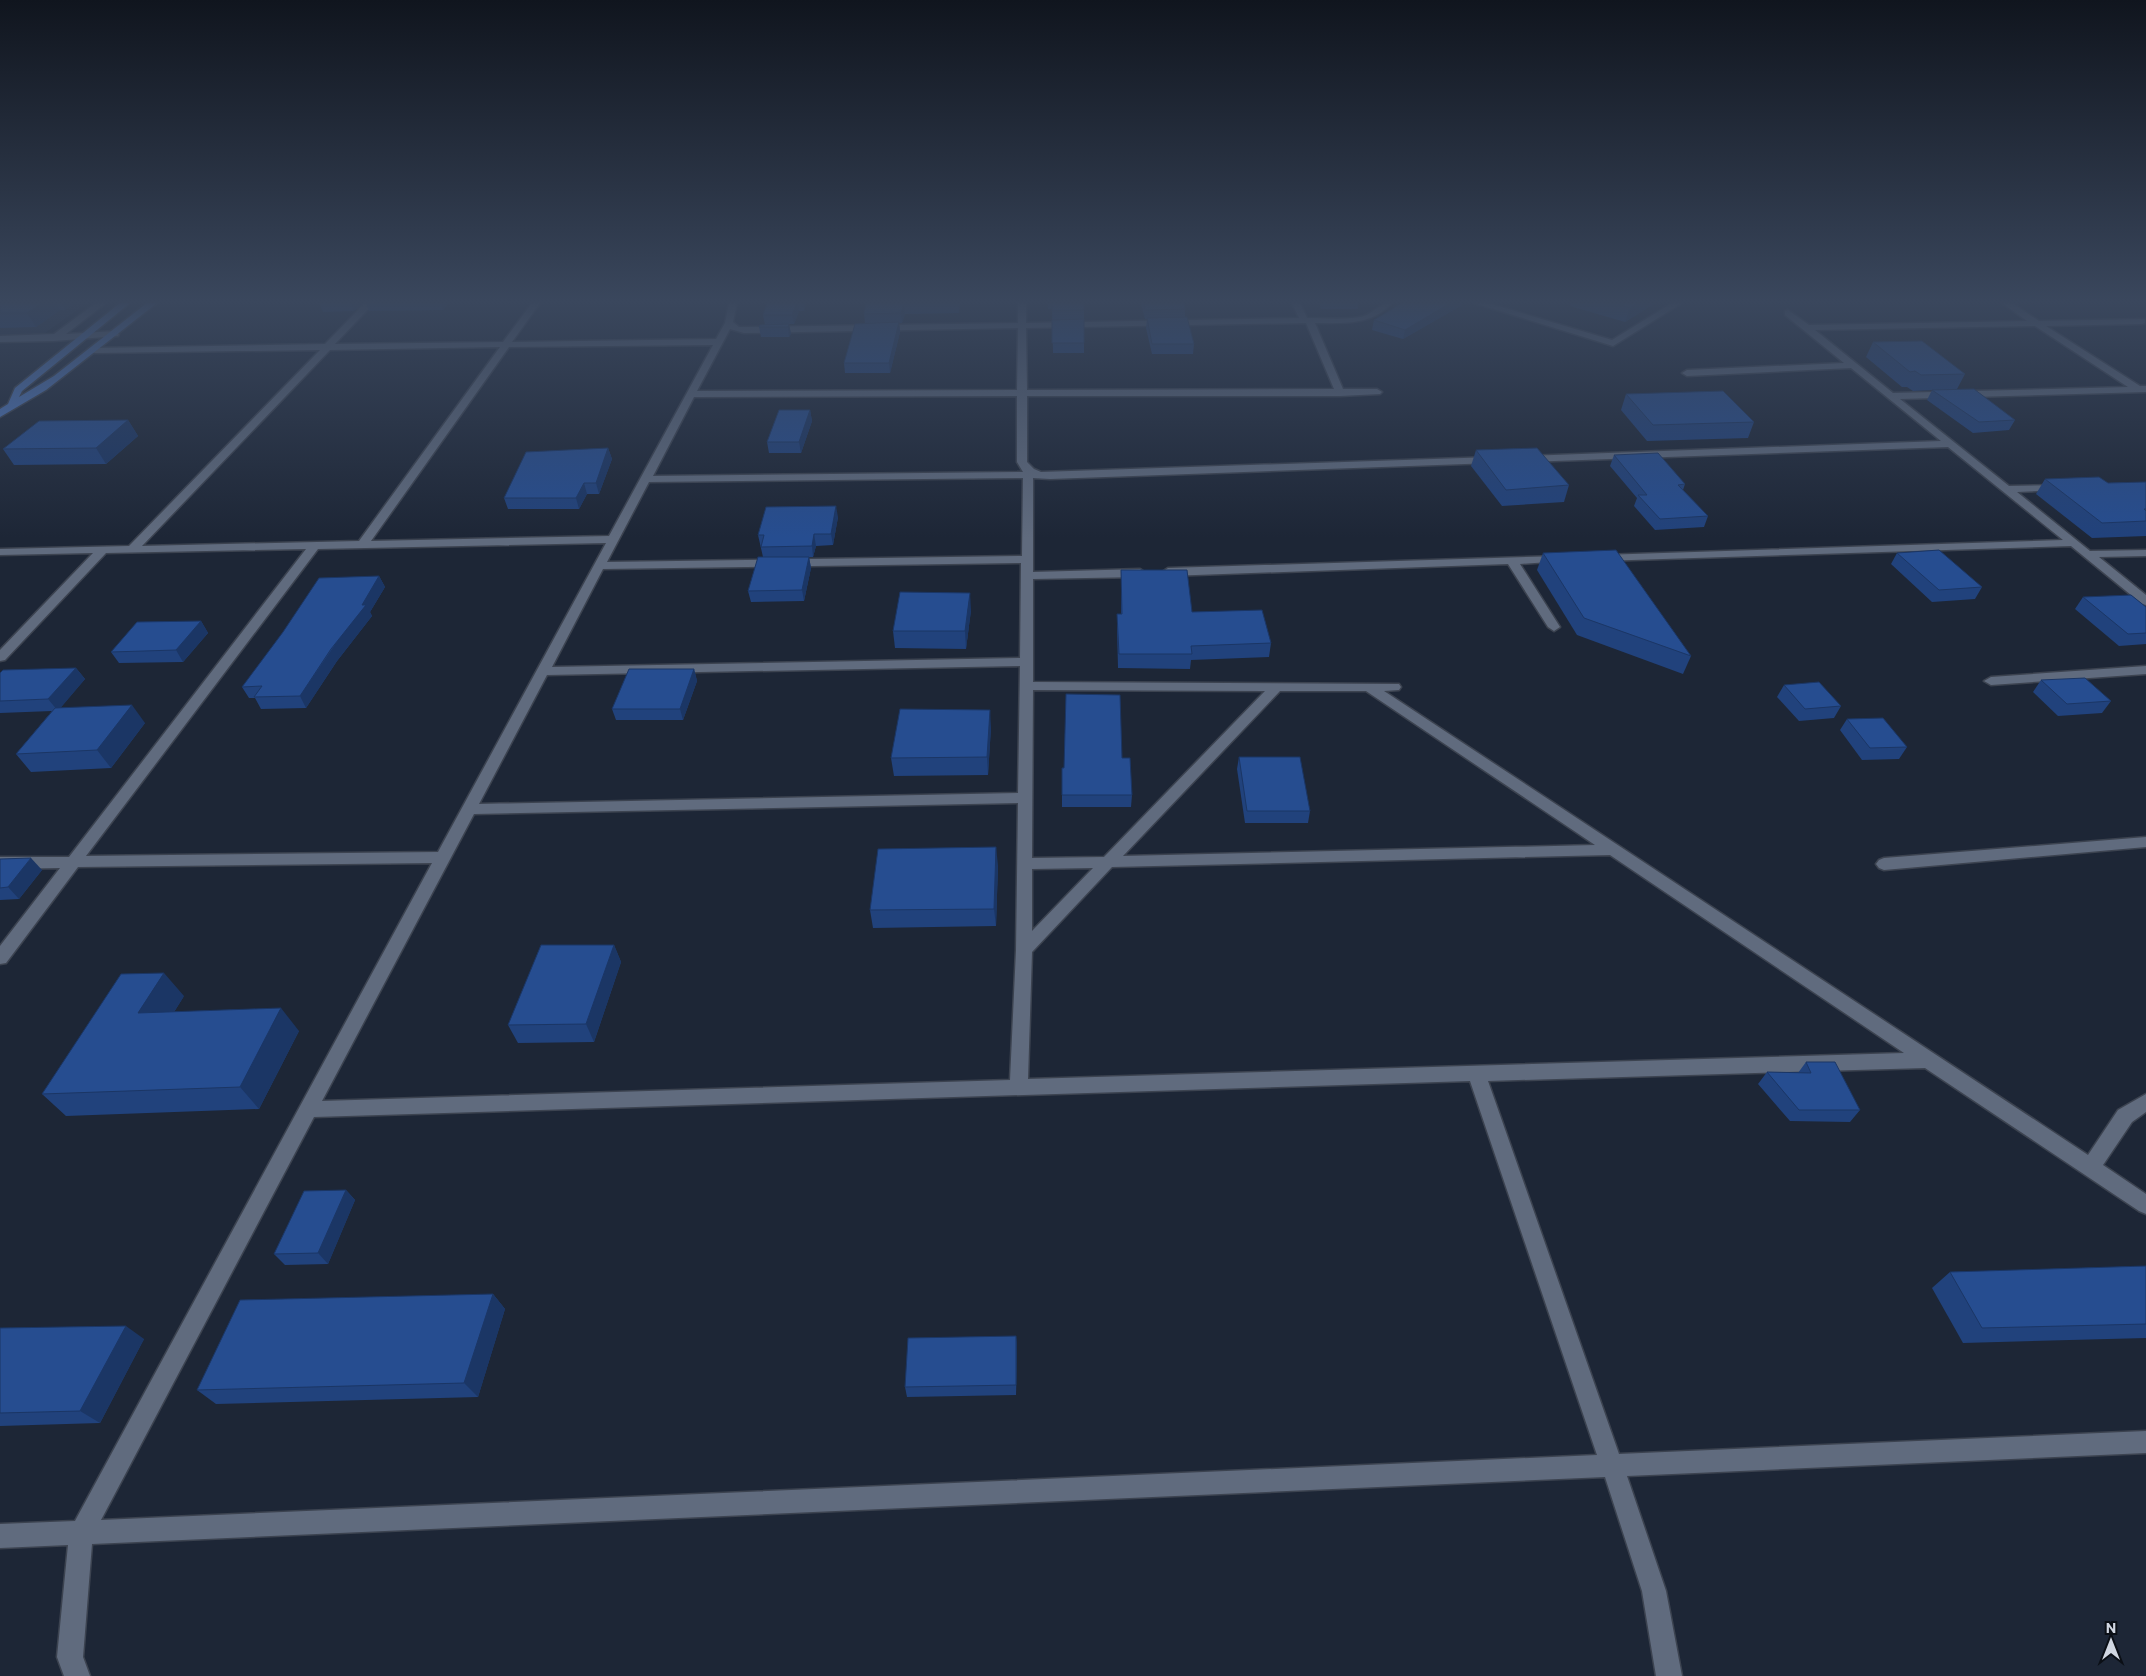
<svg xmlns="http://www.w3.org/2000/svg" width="2146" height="1676" font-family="Commissioner,sans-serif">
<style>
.built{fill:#253146}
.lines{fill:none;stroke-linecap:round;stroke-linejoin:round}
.minor-casing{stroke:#3c4350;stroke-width:3}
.major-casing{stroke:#3c4350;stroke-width:3}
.minor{fill:#606b7e;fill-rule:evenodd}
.major{fill:#4f7ac4;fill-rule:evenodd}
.wall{fill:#21427c}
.shaded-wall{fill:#1b3665}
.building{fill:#264d90;stroke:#1b3665}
</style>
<rect width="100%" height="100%" fill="#1d2636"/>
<!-- built -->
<polygon class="built" points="0,303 87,303 42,335 0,335"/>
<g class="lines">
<defs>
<g id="minor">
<polygon points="96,303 106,303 66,334 115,331 119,334 118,336 54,341 0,342 0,336 54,334"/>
<path d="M365,303H374L335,344L503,342L532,303H540L512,342L716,339L725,323L729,303H737L733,322L739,327H744L1018,323V303H1026V323L1299,318L1292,303H1300L1307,318C1323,318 1343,320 1360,317C1373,315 1378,303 1392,303C1371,326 1343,323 1315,323L1343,389H1377L1382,392L1380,394L1340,396H1027V462L1034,469L1041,472L1493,457L1498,460L1493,463L1050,479L1033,478V572L1140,569L1146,573L1140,577L1033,579V682L1399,684L1401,687L1399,690L1384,691L2088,1155L2118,1110L2146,1094V1112L2132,1122L2103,1165L2146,1194V1214L2139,1211L1925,1068L1488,1081L1619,1454L2146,1431V1453L1627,1476L1666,1591L1682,1676H1656L1642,1591L1605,1477L92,1544L83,1657L90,1676H64L57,1657L68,1545L0,1548V1524L75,1521L432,863L78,867L6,963L0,964V946L60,868L0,869V857H69L306,549L106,553L5,660L0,661V650L93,553L0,555V549L129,546L320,350L95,353L92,352V348L325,344ZM1306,323L1334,389L1027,390L1026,328ZM1018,328L1017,390L697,391L730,329L744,333ZM713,345L609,536L371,541L509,347ZM500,347L359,541L142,546L330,350ZM1017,396V462L1023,472L653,476L694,397ZM1023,478L1022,556L607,562L649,482ZM606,543L438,852L86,856L318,549ZM1021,563L1020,658L552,667L603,569ZM1020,666L1018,793L479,804L547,675ZM1033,690L1265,691L1104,857L1032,858ZM1280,691H1366L1595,845L1123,856ZM1018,803L1016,950L1010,1080L322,1101L474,814ZM1610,855L1904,1053L1028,1079L1032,952L1112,867ZM1093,868L1032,931V869ZM1470,1081L1597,1455L101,1520L314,1117Z"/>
<polygon points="1474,303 1488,303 1612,340 1672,303 1682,303 1613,346"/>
<path d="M2002,303H2012L2039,321L2145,319V323L2142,324L2046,326L2140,386H2146V392L1900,399L2009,486L2064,485L2065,487L2060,490L2017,492L2090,551L2146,550V556L2099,557L2146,595V605L2142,604L2071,546L1601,561L1595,558L1601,555L2063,540L1948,447L1526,462L1521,459L1526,456L1941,441L1851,368L1687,376L1682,373L1687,370L1844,363L1785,315V311L1788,310L1809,325L2027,321ZM2035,326L2128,387L1893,393L1815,330Z"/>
<polygon points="1560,556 1566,559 1564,561 1520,564 1560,627 1554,631 1548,627 1508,564 1168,576 1162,572 1168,568"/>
<polygon points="2146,666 2146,674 1991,685 1984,681 1991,677"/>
<polygon points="2146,837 2146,847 1884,870 1879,868 1876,864 1879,860 1884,858"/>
</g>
<polygon id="major" points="120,303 130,303 22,391 19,397 54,376 147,303 157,303 46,390 0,417 0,409 8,404 15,388"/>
</defs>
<!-- minor casing -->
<use href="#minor" class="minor-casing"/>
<!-- major casing -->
<use href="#major" class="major-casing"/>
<!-- minor -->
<use href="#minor" class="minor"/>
<!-- major -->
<use href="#major" class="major"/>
</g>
<!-- wall -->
<g class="wall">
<polygon points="0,303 75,303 65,310 60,310 36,327 0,328"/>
<polygon points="319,303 363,303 354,311 323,312"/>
<polygon points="366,303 449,303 443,310 369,311"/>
<polygon points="767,303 806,303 804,311 799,311 794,324 789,324 791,334 789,337 761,337 759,327 765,325 763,315"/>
<polygon points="866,303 960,303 959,313 905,314 902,323 899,323 900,332 890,373 845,373 844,363 865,323 864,314"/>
<polygon points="1048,303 1084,303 1084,353 1053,353 1052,309 1048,309"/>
<polygon points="1141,303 1184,303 1185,309 1185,317 1194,344 1193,354 1152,354 1146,328 1147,319 1145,319"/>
<polygon points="1319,303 1358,303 1358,309 1321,309"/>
<polygon points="1402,303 1462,303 1462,305 1403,339 1372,330 1374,320"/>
<polygon points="1571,303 1655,303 1625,322 1570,306"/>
<polygon points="1873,342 1965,374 1957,389 2015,420 2009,430 1973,433 1927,400 1932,390 1913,391 1907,387 1902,387 1866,357"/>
<polygon points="1626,394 1754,422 1748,438 1647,441 1621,410"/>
<polygon points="810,410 812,421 801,453 769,453 767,442"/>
<polygon points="128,420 138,436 106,464 14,465 3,449"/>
<polygon points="608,448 612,459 599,494 587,494 579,509 508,509 504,498"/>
<polygon points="1476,450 1569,485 1564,502 1502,506 1471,466"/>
<polygon points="1614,455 1685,484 1683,490 1708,516 1704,527 1655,530 1634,506 1637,498 1610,466"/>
<polygon points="2045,479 2108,483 2146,482 2146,536 2092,538 2036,494"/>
<polygon points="838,517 833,545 816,546 813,557 809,557 811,568 804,601 751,602 748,591 763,557 758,535"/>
<polygon points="1543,553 1691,656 1683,674 1577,635 1537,570"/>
<polygon points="1897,553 1982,587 1975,599 1932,602 1891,564"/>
<polygon points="1121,570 1192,612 1271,643 1269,657 1191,660 1190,669 1118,668 1117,628 1117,614 1121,614"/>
<polygon points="379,576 385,587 370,612 372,616 337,661 306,708 261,709 255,698 249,698 242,687"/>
<polygon points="2083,597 2146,607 2146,644 2119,646 2075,609"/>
<polygon points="971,610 966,649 895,648 893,631"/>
<polygon points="201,621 208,633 183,662 119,663 111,652"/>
<polygon points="76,668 85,679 60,708 145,723 111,768 31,772 16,754 52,711 0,713 0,673"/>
<polygon points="694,669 697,681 683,720 616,720 612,709"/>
<polygon points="2041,680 2111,701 2102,713 2058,716 2033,692"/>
<polygon points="1784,685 1841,706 1834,718 1799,721 1777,697"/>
<polygon points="1847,719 1907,747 1899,759 1862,760 1840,730"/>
<polygon points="991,727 988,775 894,776 891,758"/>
<polygon points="1239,757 1310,811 1308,823 1245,823 1237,769"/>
<polygon points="1122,758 1132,795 1131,807 1062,807 1062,768"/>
<polygon points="0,859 42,870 19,899 0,900"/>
<polygon points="998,865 996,926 873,928 870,910"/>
<polygon points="614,945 621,962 594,1042 518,1043 508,1025"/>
<polygon points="184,996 174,1012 299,1031 259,1109 66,1116 42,1094"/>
<polygon points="1806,1062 1860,1110 1850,1122 1790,1121 1758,1084 1767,1072 1798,1073"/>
<polygon points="346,1190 355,1200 328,1264 285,1265 274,1254"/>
<polygon points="2146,1266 2146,1338 1963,1343 1932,1288 1950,1272"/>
<polygon points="493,1294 505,1309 478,1397 216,1404 197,1390"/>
<polygon points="0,1328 144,1339 100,1423 0,1426"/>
<polygon points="1016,1336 1017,1346 1016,1395 907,1397 905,1387"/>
</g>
<!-- shaded-wall -->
<g class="shaded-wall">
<polygon points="42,303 56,303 60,310 36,327 27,313"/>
<polygon points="61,303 75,303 65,310"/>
<polygon points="351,303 363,303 354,311"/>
<polygon points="441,303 449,303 443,310"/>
<polygon points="797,303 798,303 799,311 794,324 792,315"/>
<polygon points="803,303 806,303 804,311"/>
<polygon points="1450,303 1462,303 1462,305 1403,339 1405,330"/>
<polygon points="1637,303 1655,303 1625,322 1630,308"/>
<polygon points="904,304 905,314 902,323 901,313"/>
<polygon points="899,322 900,332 890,373 889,363"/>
<polygon points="789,324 791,334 789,337 788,327"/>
<polygon points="810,410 812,421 801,453 799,442"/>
<polygon points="128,420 138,436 106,464 96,448"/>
<polygon points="608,448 612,459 599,494 596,483"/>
<polygon points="584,483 587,494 579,509 576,498"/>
<polygon points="836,506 838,517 833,545 831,534"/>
<polygon points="814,534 816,546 813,557 812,546"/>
<polygon points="809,557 811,568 804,601 802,590"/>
<polygon points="379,576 385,587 370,612 372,616 337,661 306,708 300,696 362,605"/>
<polygon points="970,593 971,610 966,649 965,631"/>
<polygon points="201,621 208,633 183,662 176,650"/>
<polygon points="76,668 85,679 58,711 48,699"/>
<polygon points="694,669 697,681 683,720 680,709"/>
<polygon points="132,705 145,723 111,768 97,750"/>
<polygon points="990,710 991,727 988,775 987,757"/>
<polygon points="996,847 998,865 996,926 994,909"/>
<polygon points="31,858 42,870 19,899 8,887"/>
<polygon points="614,945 621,962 594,1042 586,1024"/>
<polygon points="164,973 184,996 159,1036 138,1013"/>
<polygon points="281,1008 299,1031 259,1109 240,1087"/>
<polygon points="346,1190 355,1200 328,1264 318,1253"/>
<polygon points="493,1294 505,1309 478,1397 464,1383"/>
<polygon points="126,1326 144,1339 100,1423 80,1411"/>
<polygon points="1016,1336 1017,1346 1016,1395"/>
</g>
<!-- building -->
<g class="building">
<polygon points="0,303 42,303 27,313 0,313"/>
<polygon points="767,303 797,303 792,315 763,315"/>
<polygon points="866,303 958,303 904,304 901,313 864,314"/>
<polygon points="1052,303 1084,303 1084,310 1052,311"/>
<polygon points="1144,303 1184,303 1185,309 1145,310"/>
<polygon points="1402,303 1450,303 1405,330 1374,320"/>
<polygon points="1614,303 1637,303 1630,308"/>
<polygon points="1187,317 1194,344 1152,344 1147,318"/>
<polygon points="1084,319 1084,343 1052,343 1052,320"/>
<polygon points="899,322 889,363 844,363 855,324"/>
<polygon points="789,324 788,327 759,327 760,325"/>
<polygon points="1922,341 1965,374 1921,375 1915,371 1910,372 1873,342"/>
<polygon points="1974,389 2015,420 1979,422 1932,390"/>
<polygon points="1723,391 1754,422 1653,425 1626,394"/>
<polygon points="779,410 810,410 799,442 767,442"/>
<polygon points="128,420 96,448 3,449 39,421"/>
<polygon points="608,448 596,483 584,483 576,498 504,498 526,452"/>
<polygon points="1537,448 1569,485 1506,490 1476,450"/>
<polygon points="1658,453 1685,484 1678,485 1708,516 1660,519 1638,495 1647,495 1614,455"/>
<polygon points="2099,477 2108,483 2146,482 2146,509 2144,509 2146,511 2146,521 2102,523 2045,479"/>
<polygon points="836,506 831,534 814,534 812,546 761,547 764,535 758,535 766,507"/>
<polygon points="1616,550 1691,656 1584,618 1543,553"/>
<polygon points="1939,550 1982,587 1939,590 1897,553"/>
<polygon points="758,557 809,557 802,590 748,591"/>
<polygon points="1121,570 1187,570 1192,612 1262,610 1271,643 1191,646 1192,654 1119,654 1117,614 1122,614"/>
<polygon points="379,576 362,605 366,605 331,649 300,696 254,697 262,686 242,687 283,632 319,578"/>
<polygon points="900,592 970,593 965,631 893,631"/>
<polygon points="2131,595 2146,607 2146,633 2128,634 2083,597"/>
<polygon points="201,621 176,650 111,652 137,622"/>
<polygon points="76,668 48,699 0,701 0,673 3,670"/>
<polygon points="629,669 694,669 680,709 612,709"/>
<polygon points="2085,678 2111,701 2067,704 2041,680"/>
<polygon points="1819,682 1841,706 1805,709 1784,685"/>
<polygon points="1066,694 1120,695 1122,758 1130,758 1132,795 1062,795 1062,768 1064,768"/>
<polygon points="132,705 97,750 16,754 55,708"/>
<polygon points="900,709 990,710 987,757 891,758"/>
<polygon points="1883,718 1907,747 1870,748 1847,719"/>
<polygon points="1239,757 1300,757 1310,811 1247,811"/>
<polygon points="996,847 994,909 870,910 878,849"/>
<polygon points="31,858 8,887 0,888 0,859"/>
<polygon points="541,945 614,945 586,1024 508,1025"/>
<polygon points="164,973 138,1013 281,1008 240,1087 42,1094 121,974"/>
<polygon points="1806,1062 1835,1062 1860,1110 1799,1110 1767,1072 1811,1073"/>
<polygon points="346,1190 318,1253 274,1254 304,1191"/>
<polygon points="2146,1266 2146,1324 1982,1328 1950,1272"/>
<polygon points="493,1294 464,1383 197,1390 240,1300"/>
<polygon points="126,1326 80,1411 0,1413 0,1328"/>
<polygon points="1016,1336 1016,1385 905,1387 908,1338"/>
</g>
<!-- sky -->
<linearGradient id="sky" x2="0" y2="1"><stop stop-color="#10151e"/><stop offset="0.56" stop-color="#3a475d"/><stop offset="1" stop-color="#3a475d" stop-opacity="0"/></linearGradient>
<rect width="2146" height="538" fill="url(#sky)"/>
<!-- north arrow -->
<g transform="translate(2111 1641)" stroke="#0b0f16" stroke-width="4" paint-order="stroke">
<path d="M0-4L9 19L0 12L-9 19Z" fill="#d1d7e2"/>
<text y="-8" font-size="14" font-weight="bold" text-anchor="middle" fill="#d1d7e2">N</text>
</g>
</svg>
